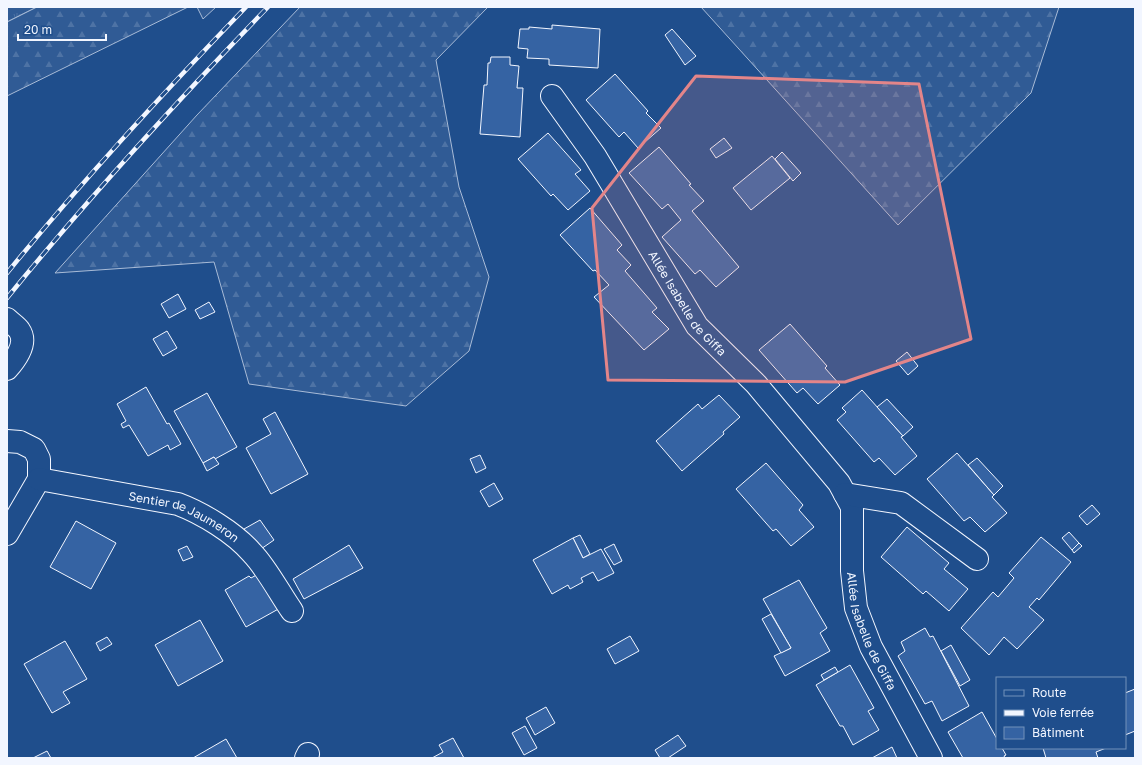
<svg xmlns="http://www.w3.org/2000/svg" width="1142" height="765" font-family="'Golos Text',sans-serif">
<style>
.grass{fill:url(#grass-tufts);stroke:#a8bbd7}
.forest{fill:url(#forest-firs);stroke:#a8bbd7}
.building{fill:#3563a3;stroke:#f2f6ff}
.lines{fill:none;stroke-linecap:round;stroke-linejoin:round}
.minor-casing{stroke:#f2f6ff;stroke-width:24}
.minor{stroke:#1f4e8c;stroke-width:22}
.rail-casing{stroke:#f2f6ff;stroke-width:4.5}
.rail{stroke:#1f4e8c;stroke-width:3;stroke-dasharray:9;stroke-linecap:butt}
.marked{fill:#e38589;fill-opacity:0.2;stroke:#e38589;stroke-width:3;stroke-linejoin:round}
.labels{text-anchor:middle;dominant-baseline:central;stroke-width:3;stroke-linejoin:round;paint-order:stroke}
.street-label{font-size:12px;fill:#f2f6ff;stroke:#1f4e8c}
</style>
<defs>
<pattern id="grass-tufts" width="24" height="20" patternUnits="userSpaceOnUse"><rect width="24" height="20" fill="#305b95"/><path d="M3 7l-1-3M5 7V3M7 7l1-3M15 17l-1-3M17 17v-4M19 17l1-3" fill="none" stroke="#4e73a5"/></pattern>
<pattern id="forest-firs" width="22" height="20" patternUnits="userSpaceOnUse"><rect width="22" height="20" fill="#305b95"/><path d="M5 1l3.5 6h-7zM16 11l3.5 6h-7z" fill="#4e73a5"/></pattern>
</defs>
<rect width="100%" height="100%" fill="#1f4e8c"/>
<!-- grass -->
<polygon class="grass" points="7,7 37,7 7,22"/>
<!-- forest -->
<g class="forest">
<polygon points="37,7 188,7 7,96 7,22"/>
<polygon points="197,7 216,7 203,19"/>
<polygon points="300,7 488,7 436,60 459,187 489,277 469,351 406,406 249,384 214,262 55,273 197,115"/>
<polygon points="701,7 1059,7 1031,93 898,225"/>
</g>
<!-- building -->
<g class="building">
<polygon points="552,25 600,29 598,68 549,65 549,59 527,58 528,49 518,48 520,29 529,29 529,27 552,29"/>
<polygon points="672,29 696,56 685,65 665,35"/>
<polygon points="491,57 510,57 510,65 519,66 517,88 523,88 520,137 480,134 484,85 487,85 488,63 490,63"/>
<polygon points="615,74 648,111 646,113 661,128 638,148 624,132 619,137 586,100"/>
<polygon points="548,133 581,170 575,174 590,191 568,210 553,194 551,196 518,159"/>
<polygon points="724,138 732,148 716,158 710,149"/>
<polygon points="659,147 691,184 689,185 704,201 692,211 739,267 716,287 700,270 695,274 662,237 681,220 668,204 662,209 629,173"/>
<polygon points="782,152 801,173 793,181 775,159"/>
<polygon points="772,156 790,178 751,210 733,188"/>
<polygon points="590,208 622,245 617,250 631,265 625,271 657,308 652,312 669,329 644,350 594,297 609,285 595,270 593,271 560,235"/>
<polygon points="178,294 186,309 169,318 161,304"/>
<polygon points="209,302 215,312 200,319 195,310"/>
<polygon points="790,324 827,366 825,368 840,385 818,404 803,388 797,393 759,350"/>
<polygon points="167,331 177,348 163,356 153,339"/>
<polygon points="907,352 918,366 908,375 896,361"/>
<polygon points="146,387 167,424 169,423 181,444 170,450 168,445 148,456 129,425 123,428 121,424 126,421 117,404"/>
<polygon points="862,390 903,436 901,437 917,456 895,475 879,458 874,462 837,420 846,412 842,408"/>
<polygon points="207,393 237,447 215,459 214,457 203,463 174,411"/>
<polygon points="719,395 740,417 723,432 724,434 682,471 656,441 698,404 702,409"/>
<polygon points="887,399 913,427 903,436 877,407"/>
<polygon points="275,412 308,474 271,494 246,448 271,434 263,419"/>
<polygon points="957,453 994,495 992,497 1007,513 985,532 970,517 964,521 927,479"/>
<polygon points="480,455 486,468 476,473 470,459"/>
<polygon points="214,457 219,464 207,471 203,463"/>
<polygon points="977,458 1003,486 994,495 968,465"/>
<polygon points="766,463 803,505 799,510 814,527 791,546 776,529 773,531 736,489"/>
<polygon points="494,483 503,499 489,507 480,491"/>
<polygon points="1092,505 1100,514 1087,525 1079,516"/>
<polygon points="260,520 274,540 261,549 244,529"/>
<polygon points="76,521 116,543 91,589 50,567"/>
<polygon points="907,527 949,563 944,569 968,589 949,611 926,591 923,594 881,557"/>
<polygon points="1069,532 1079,543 1072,550 1062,538"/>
<polygon points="580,535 590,554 583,558 573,538"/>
<polygon points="1041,537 1071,562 1039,600 1037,598 1029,607 1044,620 1017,649 1004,637 989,655 961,628 993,592 998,597 1014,578 1009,573"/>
<polygon points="573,538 583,558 601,549 614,573 598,581 593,572 581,578 583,582 570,589 568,585 552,594 533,560"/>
<polygon points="1079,543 1082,546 1074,553 1072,550"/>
<polygon points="614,544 622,561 614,565 604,549"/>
<polygon points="349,545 363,568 304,599 293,579"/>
<polygon points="187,546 193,557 183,561 178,550"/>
<polygon points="262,572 282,607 246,627 225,590 249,576 251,578"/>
<polygon points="799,580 827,628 820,633 830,651 785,676 774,656 791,648 763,599"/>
<polygon points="771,614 791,648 781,653 762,619"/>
<polygon points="200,620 223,661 178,686 155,645"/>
<polygon points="925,628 930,637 933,636 969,706 942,721 932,701 925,704 898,656 905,651 901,642"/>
<polygon points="630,636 639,651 615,664 607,649"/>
<polygon points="107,637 112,644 100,651 96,643"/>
<polygon points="65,641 87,679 63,692 70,703 52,713 24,664"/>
<polygon points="951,645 970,680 960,686 941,651"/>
<polygon points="850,665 874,708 868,711 879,730 853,745 843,726 840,726 816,685"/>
<polygon points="835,667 838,672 824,680 821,675"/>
<polygon points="1135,689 1135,731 1125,735 1125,693"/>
<polygon points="546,707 555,723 535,735 526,718"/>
<polygon points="982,712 997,739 997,748 1002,748 1006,755 1004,756 1005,758 963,758 948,732"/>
<polygon points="525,726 537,748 524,755 512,733"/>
<polygon points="678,735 686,746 668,758 660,758 655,750"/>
<polygon points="453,738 464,758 432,758 443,752 439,745"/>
<polygon points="226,739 237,758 193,758"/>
<polygon points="892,747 897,758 872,758"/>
<polygon points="1043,748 1106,748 1096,752 1098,758 1046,758"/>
<polygon points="47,751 51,758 33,758"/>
</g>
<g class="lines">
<defs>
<g id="minor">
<path id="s1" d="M552,96L595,156L697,326L756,384L839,483L852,507V571L856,608L871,647L931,758"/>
<path d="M7,319C11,323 16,326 19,330C28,343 16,359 7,369"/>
<polyline points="7,441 20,442 34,449 39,459 39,479 7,534"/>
<path id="s2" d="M39,479L178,504C202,513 235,533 252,553C266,567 280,594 292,611"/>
<polyline points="845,494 901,503 977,559"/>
<polyline points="306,758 308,754"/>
</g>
</defs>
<!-- minor casing -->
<use href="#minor" class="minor-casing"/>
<!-- minor -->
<use href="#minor" class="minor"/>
<defs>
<g id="rail">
<path d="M7,273C82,181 163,93 246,7"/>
<path d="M7,298C89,197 177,101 268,7"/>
</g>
</defs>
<!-- rail casing -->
<use href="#rail" class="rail-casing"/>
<!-- rail -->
<use href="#rail" class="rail"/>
</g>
<!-- marked area -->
<path class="marked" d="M696,76L919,84L971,339L845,382L608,380L592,208Z"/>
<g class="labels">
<!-- street labels -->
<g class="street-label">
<text stroke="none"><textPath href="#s1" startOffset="248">Allée Isabelle de Giffa</textPath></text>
<text stroke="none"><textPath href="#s2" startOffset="151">Sentier de Jaumeron</textPath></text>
<text stroke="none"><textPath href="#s1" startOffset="639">Allée Isabelle de Giffa</textPath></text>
</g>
</g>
<!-- border -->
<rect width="1142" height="765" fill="none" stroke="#f2f6ff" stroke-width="16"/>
<!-- legend -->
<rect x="996" y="677" width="130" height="72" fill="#1f4e8c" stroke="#7391ba"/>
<rect x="1004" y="690" width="20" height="6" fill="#1f4e8c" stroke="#7391ba"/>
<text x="1032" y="697" font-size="12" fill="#f2f6ff">Route</text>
<rect x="1004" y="710" width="20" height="6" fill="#f2f6ff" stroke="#7391ba"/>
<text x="1032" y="717" font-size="12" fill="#f2f6ff">Voie ferrée</text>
<rect x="1004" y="727" width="20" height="12" fill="#3563a3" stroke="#7391ba"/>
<text x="1032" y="737" font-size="12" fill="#f2f6ff">Bâtiment</text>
<!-- scale -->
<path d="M18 34v6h88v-6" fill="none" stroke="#f2f6ff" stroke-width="2"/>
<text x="24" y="34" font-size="12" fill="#f2f6ff" stroke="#1f4e8c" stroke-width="3" paint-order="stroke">20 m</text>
</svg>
